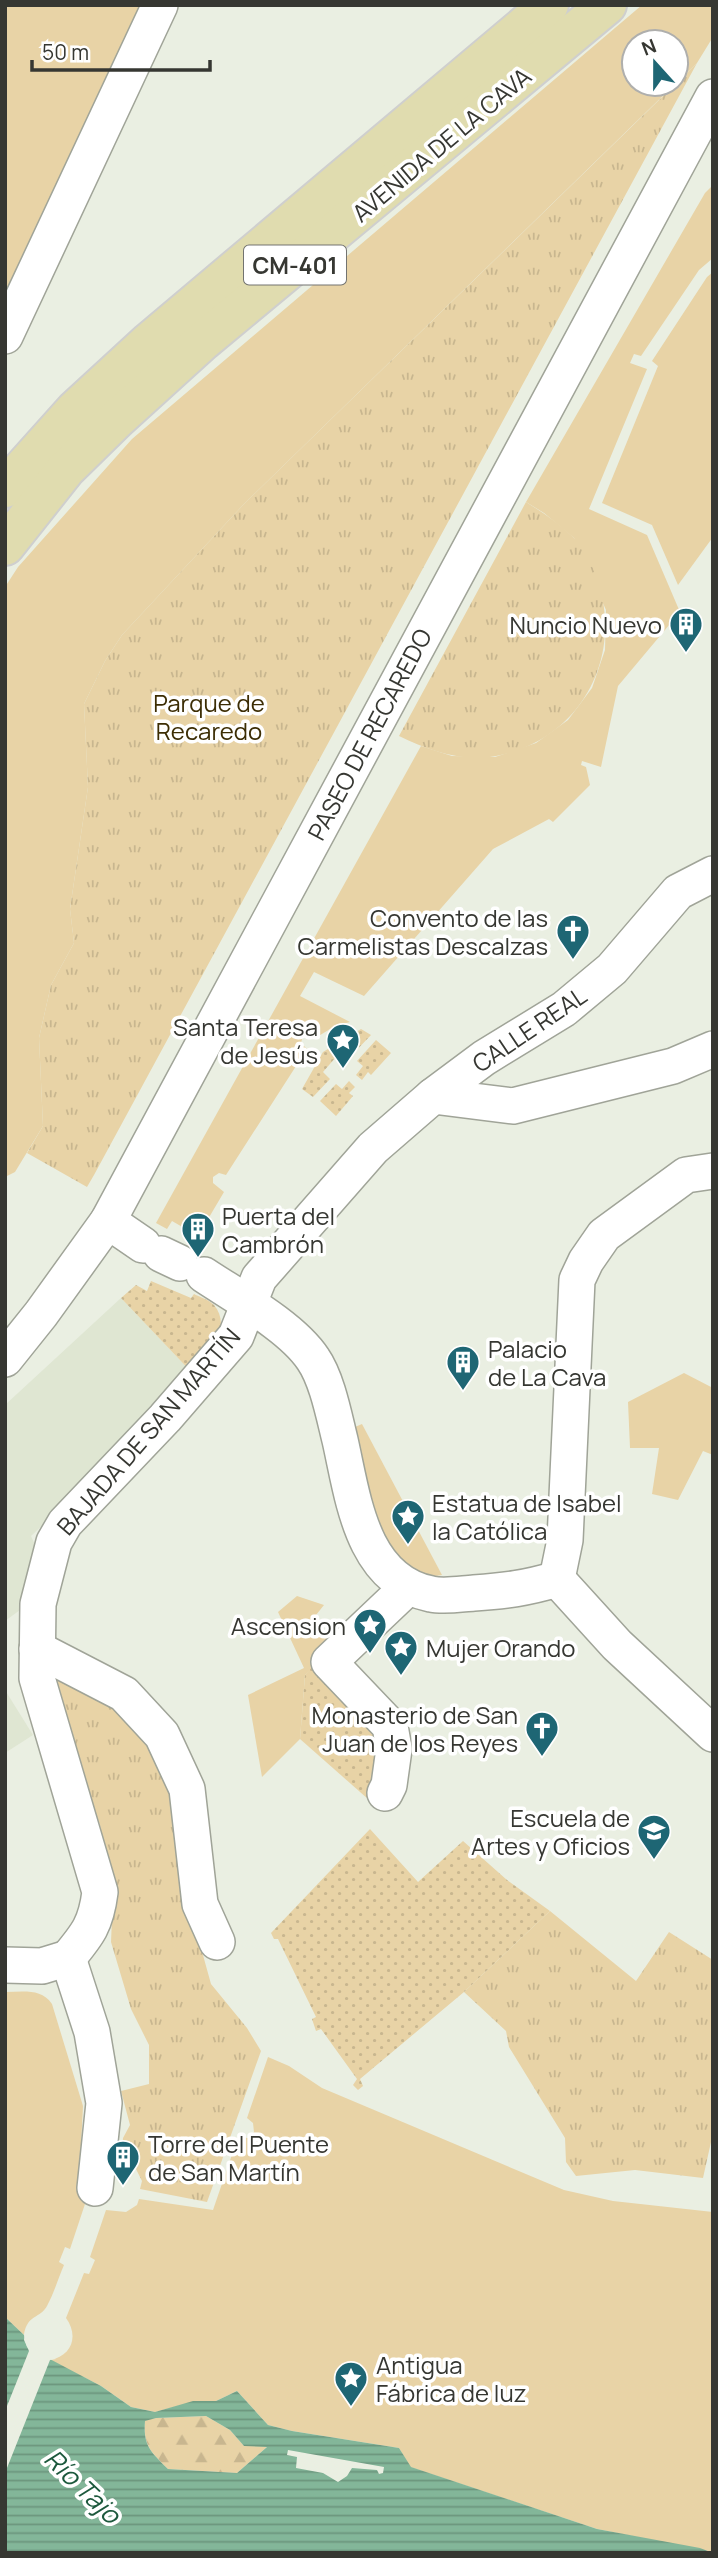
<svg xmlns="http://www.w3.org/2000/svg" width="718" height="2558" font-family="Manrope,sans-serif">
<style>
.built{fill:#dfe6d2}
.grass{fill:#e8d3a6}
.forest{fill:url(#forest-firs)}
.park{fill:url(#park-tufts)}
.garden{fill:url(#garden-dots)}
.water{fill:url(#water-rules);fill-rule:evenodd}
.pier{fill:#eaefe2}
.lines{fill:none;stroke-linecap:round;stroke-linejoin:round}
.minor-casing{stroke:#a0a498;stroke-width:38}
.major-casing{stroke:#cfcfce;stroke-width:42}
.minor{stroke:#fff;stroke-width:35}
.major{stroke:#e0dcaf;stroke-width:38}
.labels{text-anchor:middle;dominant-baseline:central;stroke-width:7;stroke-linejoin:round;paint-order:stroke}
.shield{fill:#fff;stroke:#727370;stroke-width:2}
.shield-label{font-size:23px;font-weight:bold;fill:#363732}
.street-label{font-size:24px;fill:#363732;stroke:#fff}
.poi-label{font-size:24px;fill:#363732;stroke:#fff;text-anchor:end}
.park-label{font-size:24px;fill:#3c2d04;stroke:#fff}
.water-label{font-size:26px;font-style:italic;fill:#1d593d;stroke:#fff}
</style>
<defs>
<pattern id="forest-firs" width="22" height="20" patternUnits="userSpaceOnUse" patternTransform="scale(1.75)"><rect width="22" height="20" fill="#e8d3a6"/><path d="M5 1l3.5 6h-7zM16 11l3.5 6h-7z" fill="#c8b68f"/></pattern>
<pattern id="park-tufts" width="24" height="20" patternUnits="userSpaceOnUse" patternTransform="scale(1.75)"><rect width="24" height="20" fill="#e8d3a6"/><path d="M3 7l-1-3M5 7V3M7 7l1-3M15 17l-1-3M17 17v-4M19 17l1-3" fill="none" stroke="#c8b68f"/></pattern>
<pattern id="garden-dots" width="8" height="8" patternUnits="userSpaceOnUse" patternTransform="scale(1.75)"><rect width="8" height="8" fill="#e8d3a6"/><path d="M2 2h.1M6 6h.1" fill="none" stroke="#c8b68f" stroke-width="1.8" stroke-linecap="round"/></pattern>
<pattern id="water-rules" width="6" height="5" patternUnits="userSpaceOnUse" patternTransform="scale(1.75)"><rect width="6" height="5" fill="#83b699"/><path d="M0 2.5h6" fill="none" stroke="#6c957d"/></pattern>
</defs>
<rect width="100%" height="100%" fill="#eaefe2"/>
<!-- built -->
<g class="built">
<polygon points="121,1298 197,1378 31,1536 35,1545 20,1610 5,1621 5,1405"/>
<polygon points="5,1690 33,1735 5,1753"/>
</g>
<!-- grass -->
<g class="grass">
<polygon points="5,5 148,5 5,314"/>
<polygon points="642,5 713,5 713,37 697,63 676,83 676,42 634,42 634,84 675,84 244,504 122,635 105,661 84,704 88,787 70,909 74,943 51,985 39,1038 43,1126 15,1172 5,1177 5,587 18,567 132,439"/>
<polygon points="713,185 713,258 699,270 641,356 634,354 630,363 647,369 589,509 647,535 680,612 618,686 601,767 582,761 581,765 586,767 590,785 553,822 549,819 493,849 364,996 314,972 300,996 350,1022 335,1026 317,1037 311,1032 303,1035 301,1043 307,1049 226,1175 219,1173 213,1177 213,1183 224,1192 198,1236 172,1221 167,1229 156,1223 421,746 452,756 495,757 536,743 568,720 592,688 605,650 606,610 574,538 544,513 526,502 705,193"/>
<polygon points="713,272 713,537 678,585 652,525 602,503 658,366 652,361 707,277"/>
<polygon points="684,1373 713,1388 713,1455 703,1451 678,1500 652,1494 659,1448 630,1448 628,1402"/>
<polygon points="362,1424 442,1575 423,1578 398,1564 372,1518 355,1427"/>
<polygon points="297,1596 324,1605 312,1620 338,1644 305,1675 300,1739 262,1777 248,1695 304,1668 278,1612"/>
<path d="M5,1992C23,1992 41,1988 52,2004L83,2106L79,2185L81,2200L85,2204L70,2249L65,2247L59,2262L64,2265C58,2279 54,2293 47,2306C40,2319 27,2314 24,2335L5,2317Z"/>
<path d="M268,2057L289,2066L322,2088L564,2190L613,2201L713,2212V2552L597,2529L410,2467L399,2448L292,2431L268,2425L237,2391L216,2401L193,2402L155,2412L131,2407L101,2386L50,2360C72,2356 79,2336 66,2318L84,2273L89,2274L95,2260L90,2257L106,2210L126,2212L137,2205L139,2199L213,2210L238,2137L248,2138L254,2132L253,2123L247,2118Z"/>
</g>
<!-- forest -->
<path class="forest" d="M206,2416L230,2430L244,2446H268L237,2473L168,2469C151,2452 143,2446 145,2420L156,2418Z"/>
<!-- park -->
<g class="park">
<polygon points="697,63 94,1175 87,1187 27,1153 43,1126 39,1038 51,985 74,943 70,909 88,787 84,704 105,661 122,635 244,504"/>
<path d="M526,502C542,512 559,523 573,537C586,550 595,571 600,588C621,665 576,741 496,756C463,763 428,750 399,736Z"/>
<polygon points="54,1676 111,1699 133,1720 175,1788 193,1919 211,1984 247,2028 261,2051 207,2202 140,2189 142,2181 135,2167 121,2164 123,2138 130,2125 121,2091 149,2084 149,2045 131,2009 111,1942 112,1918 100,1825 54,1701"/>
<polygon points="550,1911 636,1981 669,1932 713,1960 713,2133 703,2178 635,2170 576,2176 566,2162 565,2138 509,2047 506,2031 464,1992"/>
</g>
<!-- garden -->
<g class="garden">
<polygon points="361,1029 371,1035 351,1056 343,1049 323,1072 330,1079 313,1097 302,1089 323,1052"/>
<polygon points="376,1040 391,1053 371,1075 368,1072 362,1080 356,1075 363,1066 357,1061"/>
<polygon points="349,1081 355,1087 349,1093 353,1096 336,1116 320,1101 336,1084 342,1089"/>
<path d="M151,1281L191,1298L194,1294C200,1297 209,1300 214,1305C233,1327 208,1359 197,1378L121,1298L136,1285L147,1291Z"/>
<polygon points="313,1666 383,1732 378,1784 368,1799 300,1739 305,1675"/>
<polygon points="370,1829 418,1882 463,1841 507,1880 550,1911 464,1992 360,2079 363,2086 358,2090 353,2085 357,2079 321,2029 316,2031 312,2019 316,2017 278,1939 274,1939 271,1933"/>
</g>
<!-- water -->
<path class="water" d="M5,2317L24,2335L27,2347L101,2386L131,2407L155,2412L193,2401H216L237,2391L268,2425L292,2431L399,2448L411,2467L597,2529L700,2548L713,2553H5ZM206,2416L230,2430L244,2446L267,2447L237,2473L168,2469C151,2452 143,2446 145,2421L156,2418ZM288,2450L384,2467L383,2473L379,2474L377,2470L352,2468L347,2476L338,2482L323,2473L296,2468L297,2457L287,2455Z"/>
<!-- pier -->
<polygon class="pier" points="25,2331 31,2348 56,2359 50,2360 5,2473 5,2411 29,2351 24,2340"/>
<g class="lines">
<defs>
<g id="minor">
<polyline points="5,336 160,5"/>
<polyline points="433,1096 513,1106 673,1066 713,1049"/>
<polyline points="108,1221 143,1245"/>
<polyline points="161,1254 180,1263"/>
<path d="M204,1275C237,1297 292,1327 313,1359C327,1379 334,1416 340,1440C353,1497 361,1580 431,1594C444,1597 460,1594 474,1593C505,1591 527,1588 557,1579"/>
<polyline points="5,1359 41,1314 108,1221 713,97"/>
<polyline points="557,1579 565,1540 577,1280 586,1261 604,1235 686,1175 713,1171"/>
<polyline points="557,1579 617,1645 713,1734"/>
<polyline points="37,1649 124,1694 162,1735 187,1789 200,1904 217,1942"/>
<polyline points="385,1793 389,1785 394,1749 390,1726 329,1662 408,1587"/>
<path d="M68,1958C88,1934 96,1924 100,1892L37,1678L38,1604L54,1542L65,1523L165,1418L236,1336L259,1278L373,1148L433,1096L484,1058L564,1009L612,969L678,892L713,874"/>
<polyline points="68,1958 92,2032 104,2103 95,2188"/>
<polyline points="5,1965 42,1966 68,1958"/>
</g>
<g id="major">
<polyline points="5,488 75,410 149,342 549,5"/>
<polyline points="5,546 66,469 116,420 203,341 607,5"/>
</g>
</defs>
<!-- minor casing -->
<use href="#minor" class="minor-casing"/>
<!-- major casing -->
<use href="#major" class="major-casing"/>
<!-- minor -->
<use href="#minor" class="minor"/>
<!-- major -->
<use href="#major" class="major"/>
</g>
<!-- icons -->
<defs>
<symbol id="building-pin" viewBox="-11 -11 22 30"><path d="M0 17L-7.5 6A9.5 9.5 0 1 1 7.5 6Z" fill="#1e6674" stroke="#fff"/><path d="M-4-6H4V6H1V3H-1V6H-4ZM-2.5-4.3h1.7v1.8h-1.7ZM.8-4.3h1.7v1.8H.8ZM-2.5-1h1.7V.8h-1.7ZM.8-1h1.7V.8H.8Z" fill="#fff"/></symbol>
<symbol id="church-pin" viewBox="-11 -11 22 30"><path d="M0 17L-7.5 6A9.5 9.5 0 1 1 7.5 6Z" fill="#1e6674" stroke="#fff"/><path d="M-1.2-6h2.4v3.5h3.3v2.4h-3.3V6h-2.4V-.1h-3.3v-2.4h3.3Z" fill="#fff"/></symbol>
<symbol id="sight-pin" viewBox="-11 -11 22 30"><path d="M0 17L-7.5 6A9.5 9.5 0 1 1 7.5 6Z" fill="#1e6674" stroke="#fff"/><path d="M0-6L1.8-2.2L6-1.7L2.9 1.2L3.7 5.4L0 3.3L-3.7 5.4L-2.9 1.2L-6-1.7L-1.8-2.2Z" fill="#fff"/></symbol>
<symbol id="university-pin" viewBox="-11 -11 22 30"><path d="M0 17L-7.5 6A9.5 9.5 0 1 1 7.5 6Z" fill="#1e6674" stroke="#fff"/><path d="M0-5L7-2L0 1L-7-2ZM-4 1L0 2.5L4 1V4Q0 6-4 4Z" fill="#fff"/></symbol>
</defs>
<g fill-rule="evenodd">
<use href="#building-pin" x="667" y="605" width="38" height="52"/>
<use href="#church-pin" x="554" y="912" width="38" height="52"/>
<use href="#sight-pin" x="324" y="1021" width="38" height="52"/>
<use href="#building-pin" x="179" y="1210" width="38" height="52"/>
<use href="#building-pin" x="444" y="1343" width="38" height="52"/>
<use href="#sight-pin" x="389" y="1497" width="38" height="52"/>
<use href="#sight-pin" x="351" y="1606" width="38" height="52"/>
<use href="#sight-pin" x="382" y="1628" width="38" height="52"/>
<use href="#church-pin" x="523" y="1709" width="38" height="52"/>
<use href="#university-pin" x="635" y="1812" width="38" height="52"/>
<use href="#building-pin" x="104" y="2138" width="38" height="52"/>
<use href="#sight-pin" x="332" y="2359" width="38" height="52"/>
</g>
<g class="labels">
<!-- shield labels -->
<rect class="shield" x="244" y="245.5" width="102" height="39" rx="5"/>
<g class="shield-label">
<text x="295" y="265">CM-401</text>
</g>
<!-- street labels -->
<g class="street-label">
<text transform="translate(441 144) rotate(-40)">AVENIDA DE LA CAVA</text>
<text transform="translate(369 734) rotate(-62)">PASEO DE RECAREDO</text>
<text transform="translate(529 1029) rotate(-34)">CALLE REAL</text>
<text transform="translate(148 1431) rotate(-49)">BAJADA DE SAN MARTÍN</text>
</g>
<!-- poi labels -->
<g class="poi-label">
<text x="662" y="624">Nuncio Nuevo</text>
<text x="548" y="917">Convento de las<tspan x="548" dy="28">Carmelistas Descalzas</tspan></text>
<text x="318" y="1026">Santa Teresa<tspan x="318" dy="28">de Jesús</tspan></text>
<text x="222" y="1215" text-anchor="start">Puerta del<tspan x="222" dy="28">Cambrón</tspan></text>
<text x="488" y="1348" text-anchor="start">Palacio<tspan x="488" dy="28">de La Cava</tspan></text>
<text x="432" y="1502" text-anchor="start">Estatua de Isabel<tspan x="432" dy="28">la Católica</tspan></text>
<text x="346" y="1625">Ascension</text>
<text x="426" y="1647" text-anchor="start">Mujer Orando</text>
<text x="518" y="1714">Monasterio de San<tspan x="518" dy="28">Juan de los Reyes</tspan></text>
<text x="630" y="1817">Escuela de<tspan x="630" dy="28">Artes y Oficios</tspan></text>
<text x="148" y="2143" text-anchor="start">Torre del Puente<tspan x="148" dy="28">de San Martín</tspan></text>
<text x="376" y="2364" text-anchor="start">Antigua<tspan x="376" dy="28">Fábrica de luz</tspan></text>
</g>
<!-- park labels -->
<g class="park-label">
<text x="209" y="702">Parque de<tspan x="209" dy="28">Recaredo</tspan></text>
</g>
<!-- water labels -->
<g class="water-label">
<text transform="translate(83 2486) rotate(44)">Río Tajo</text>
</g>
</g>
<!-- border -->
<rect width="718" height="2558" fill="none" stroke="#363732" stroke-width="14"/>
<!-- north arrow -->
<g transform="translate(655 63) rotate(339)"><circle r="33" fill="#ffffff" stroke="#afafad" stroke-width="2"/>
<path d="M0-5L12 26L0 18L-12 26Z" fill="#1e6674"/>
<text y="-10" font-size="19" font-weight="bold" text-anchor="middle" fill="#363732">N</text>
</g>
<!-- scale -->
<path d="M32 60v10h178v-10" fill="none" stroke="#363732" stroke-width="3.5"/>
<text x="42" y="60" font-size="21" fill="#363732" stroke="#ffffff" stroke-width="5" paint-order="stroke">50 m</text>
</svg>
